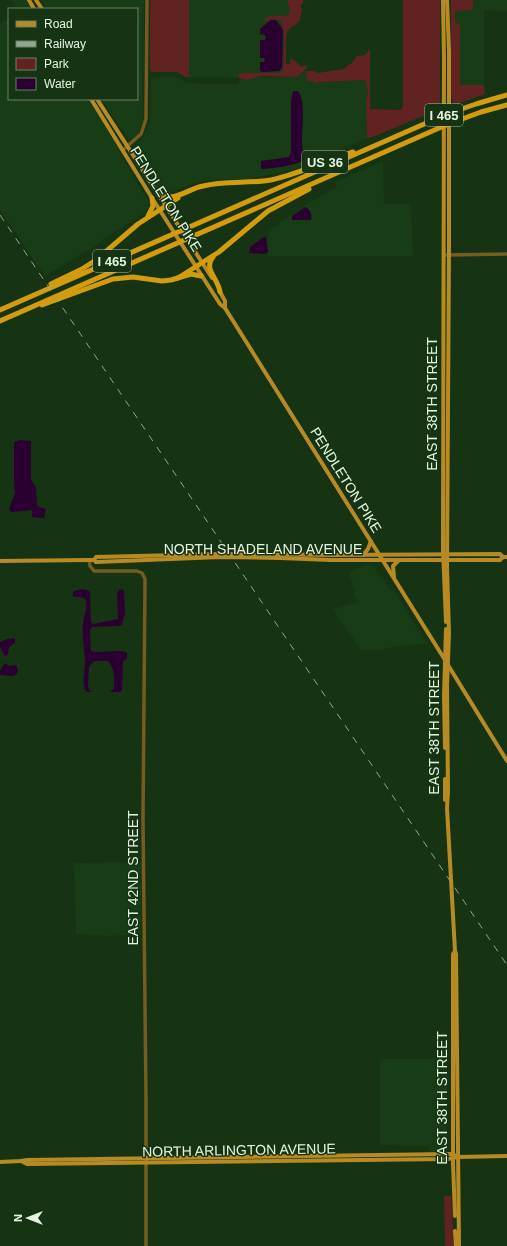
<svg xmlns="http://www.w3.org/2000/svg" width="507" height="1246" font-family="Helvetica,sans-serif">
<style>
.built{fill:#173c16}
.green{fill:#612222}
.water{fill:#29002f}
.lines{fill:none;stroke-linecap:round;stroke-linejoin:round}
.minor{stroke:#775b21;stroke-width:3.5}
.major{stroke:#b88a24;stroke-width:4}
.highway{stroke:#d39c0f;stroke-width:5}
.rail{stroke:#91a78f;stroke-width:1;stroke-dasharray:7 7;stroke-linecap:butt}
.labels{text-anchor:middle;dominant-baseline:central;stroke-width:3;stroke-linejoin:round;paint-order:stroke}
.shield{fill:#163414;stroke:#a6bba4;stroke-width:1}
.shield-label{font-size:13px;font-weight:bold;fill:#e3f5e1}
.street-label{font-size:14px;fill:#e3f5e1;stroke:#163414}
</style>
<rect width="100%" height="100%" fill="#163414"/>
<!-- built -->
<g class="built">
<polygon points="11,0 27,0 33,9 16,9"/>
<polygon points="41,0 144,0 143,122 137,135 132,140 129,141 128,139 101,99 137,99 137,9 47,9"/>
<polygon points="189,0 287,0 290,11 288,16 268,16 264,22 266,20 275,19 281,21 284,36 283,71 279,73 238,73 239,78 189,77"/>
<polygon points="473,0 507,0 507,11 484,10 484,85 460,86 460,24 456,24 455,11 473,10"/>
<polygon points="9,19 9,99 89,99 120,150 122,157 149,202 149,208 144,214 109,235 97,245 45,276 0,210 0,24"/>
<polygon points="305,69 307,77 314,83 365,80 368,92 366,101 367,138 293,170 247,179 208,180 188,185 170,193 165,193 160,190 133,150 148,129 150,121 151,78 172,76 177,78 187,83 238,84 240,79 246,80 253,77 297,77"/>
<polygon points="383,161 384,204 411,204 413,256 267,256 268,231 304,206 337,187 335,182"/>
<polygon points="368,564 372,567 374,566 380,577 382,576 390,591 393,589 427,644 392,647 381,650 361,650 333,609 358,602 353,593 356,591 351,580 349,572"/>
<polygon points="142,862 141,934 110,936 76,934 74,863"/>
<polygon points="380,1059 447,1059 447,1152 429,1152 428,1146 380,1145"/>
</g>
<!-- green -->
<g class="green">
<polygon points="150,0 189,0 189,77 185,77 177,72 152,72 150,70"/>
<path d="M287,0H303V3L300,6L302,8L300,20L297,24L290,28L287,32L286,37V64H290V59C295,60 298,63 301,67L306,65L307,68L297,77L263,76L246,80L239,78L238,73H279L283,71L284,36L281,21C275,19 268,18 264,23V20L268,16H288L290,11Z"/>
<polygon points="403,0 440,0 440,109 370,138 367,138 366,101 368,92 365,80 321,82 314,83 313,81 307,81 306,72 308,71 314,71 318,73 344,69 347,66 352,63 357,56 365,55 370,49 370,109 401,110 403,106"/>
<polygon points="451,0 473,0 473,10 455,11 456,24 460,24 460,85 484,85 485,94 454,105 451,95"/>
<polygon points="444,1196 451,1196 454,1246 445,1246"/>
</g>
<!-- water -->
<g class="water">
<polygon points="271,20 276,20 283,30 282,68 279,71 262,72 260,70 260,62 264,62 265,60 264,58 260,58 260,40 265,40 266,37 265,35 260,34 260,29"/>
<path d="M293,91H298C306,103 302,126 302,141C302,147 303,154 304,160C298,165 270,169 261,169V161L289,157L291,152V101Z"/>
<path d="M305,207C309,208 313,216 311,220H292V216Z"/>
<polygon points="264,237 266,237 268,252 264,254 249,253 250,247"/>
<path d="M20,440L31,441V480L36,487L37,505L39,507L46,509L44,518L32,517V510C25,511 18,511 11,512L9,509L15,493L14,485V442Z"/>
<path d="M122,589L124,591L125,613L122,625L118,626L92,627L90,630L91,651L94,652L121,651L125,652L127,653V659L123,661L122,691L119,692H109L114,689C114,678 116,671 108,661H94L89,667L88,687L90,691L92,692H87C80,684 86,668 85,659C84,646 81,631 84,618C85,611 89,603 84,598L73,596V592C78,589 86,588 90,592L91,622L93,624L118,619L117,594L119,590Z"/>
<polygon points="14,638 15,639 15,643 9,647 8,654 5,656 0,647 0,642 7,639"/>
<polygon points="5,663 9,666 16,665 18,670 17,674 12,676 0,675 0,671"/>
</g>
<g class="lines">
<!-- minor -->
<g class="minor">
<polyline points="123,150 141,134 146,119 147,0"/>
<polyline points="446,255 507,254"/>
<polyline points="89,560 90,566 94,571 137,571 142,573 145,579 143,820 146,1098 146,1246"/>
</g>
<!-- major -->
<g class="major">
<polyline points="29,0 34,9"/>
<polyline points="36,0 42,9"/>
<polyline points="443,0 444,58 443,550 446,622"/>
<polyline points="447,0 449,51 449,248 447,567 449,633 447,687 448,792 447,808 455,951 456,954 459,1246"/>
<polyline points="91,99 152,198 220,304 225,308 445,660"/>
<polyline points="97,99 212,278"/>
<polyline points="219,290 225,301 225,308"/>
<polyline points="363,555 368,549 371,541"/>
<polyline points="94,560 96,562 221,557 280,558 331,560 500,560 503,557 507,557"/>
<polyline points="0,561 89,560 94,560 96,557 219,554 336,555 500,554 503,557"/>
<polyline points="394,577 393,566 399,560"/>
<polyline points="448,665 507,761"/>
<polyline points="445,748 444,696 446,629"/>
<polyline points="445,779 445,800"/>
<polyline points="455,951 453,954 453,1163 455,1216"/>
<polyline points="21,1161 27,1164 448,1159 457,1157 507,1156"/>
<polyline points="0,1162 21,1161 27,1160 448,1154 453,1154 457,1157"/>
<polyline points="455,1231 456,1246"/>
</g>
<!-- highway -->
<g class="highway">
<path d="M160,195C176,202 187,189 203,186C225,180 248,184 271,180C299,174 325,161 353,152"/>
<polyline points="148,216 153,206 152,198"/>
<path d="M213,257C203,269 218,278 220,292"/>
<polyline points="178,278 219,252 268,211 309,189"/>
<polyline points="51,284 82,269 96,260 138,224 178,198"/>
<polyline points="42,305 113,279 133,277 162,281 171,280 191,274 201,276"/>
<polyline points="0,310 447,114 476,104 507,95"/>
<polyline points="0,321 446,125 481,112 507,105"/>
</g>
<!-- rail -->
<polyline class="rail" points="0,215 507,965"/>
</g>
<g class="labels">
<!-- shield labels -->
<g class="shield">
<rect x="425" y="104" width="38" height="22" rx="3"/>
<rect x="302" y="151" width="46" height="22" rx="3"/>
<rect x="93" y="250" width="38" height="22" rx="3"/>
</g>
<g class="shield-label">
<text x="444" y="115">I 465</text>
<text x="325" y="162">US 36</text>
<text x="112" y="261">I 465</text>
</g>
<!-- street labels -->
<g class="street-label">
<text transform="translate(166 199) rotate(58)">PENDLETON PIKE</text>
<text transform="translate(432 404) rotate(-90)">EAST 38TH STREET</text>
<text transform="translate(346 480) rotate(58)">PENDLETON PIKE</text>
<text x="263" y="549">NORTH SHADELAND AVENUE</text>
<text transform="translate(434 728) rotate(-90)">EAST 38TH STREET</text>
<text transform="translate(133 878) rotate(-90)">EAST 42ND STREET</text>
<text transform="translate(442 1098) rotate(-90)">EAST 38TH STREET</text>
<text transform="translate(239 1150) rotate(-1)">NORTH ARLINGTON AVENUE</text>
</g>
</g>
<!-- legend -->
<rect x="8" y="8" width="130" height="92" fill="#163414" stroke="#688166"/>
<rect x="16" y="21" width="20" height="6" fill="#b88a24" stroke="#688166"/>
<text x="44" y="28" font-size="12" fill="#e3f5e1">Road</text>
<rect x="16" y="41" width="20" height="6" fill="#91a78f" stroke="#688166"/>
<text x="44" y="48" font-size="12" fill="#e3f5e1">Railway</text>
<rect x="16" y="58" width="20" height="12" fill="#612222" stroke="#688166"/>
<text x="44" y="68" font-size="12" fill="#e3f5e1">Park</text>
<rect x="16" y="78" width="20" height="12" fill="#29002f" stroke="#688166"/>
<text x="44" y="88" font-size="12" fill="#e3f5e1">Water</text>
<!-- north arrow -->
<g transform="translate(28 1218) rotate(270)" stroke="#163414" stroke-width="3" paint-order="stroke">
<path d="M0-3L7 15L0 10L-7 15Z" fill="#e3f5e1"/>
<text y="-6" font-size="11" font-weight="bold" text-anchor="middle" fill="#e3f5e1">N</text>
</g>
</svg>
